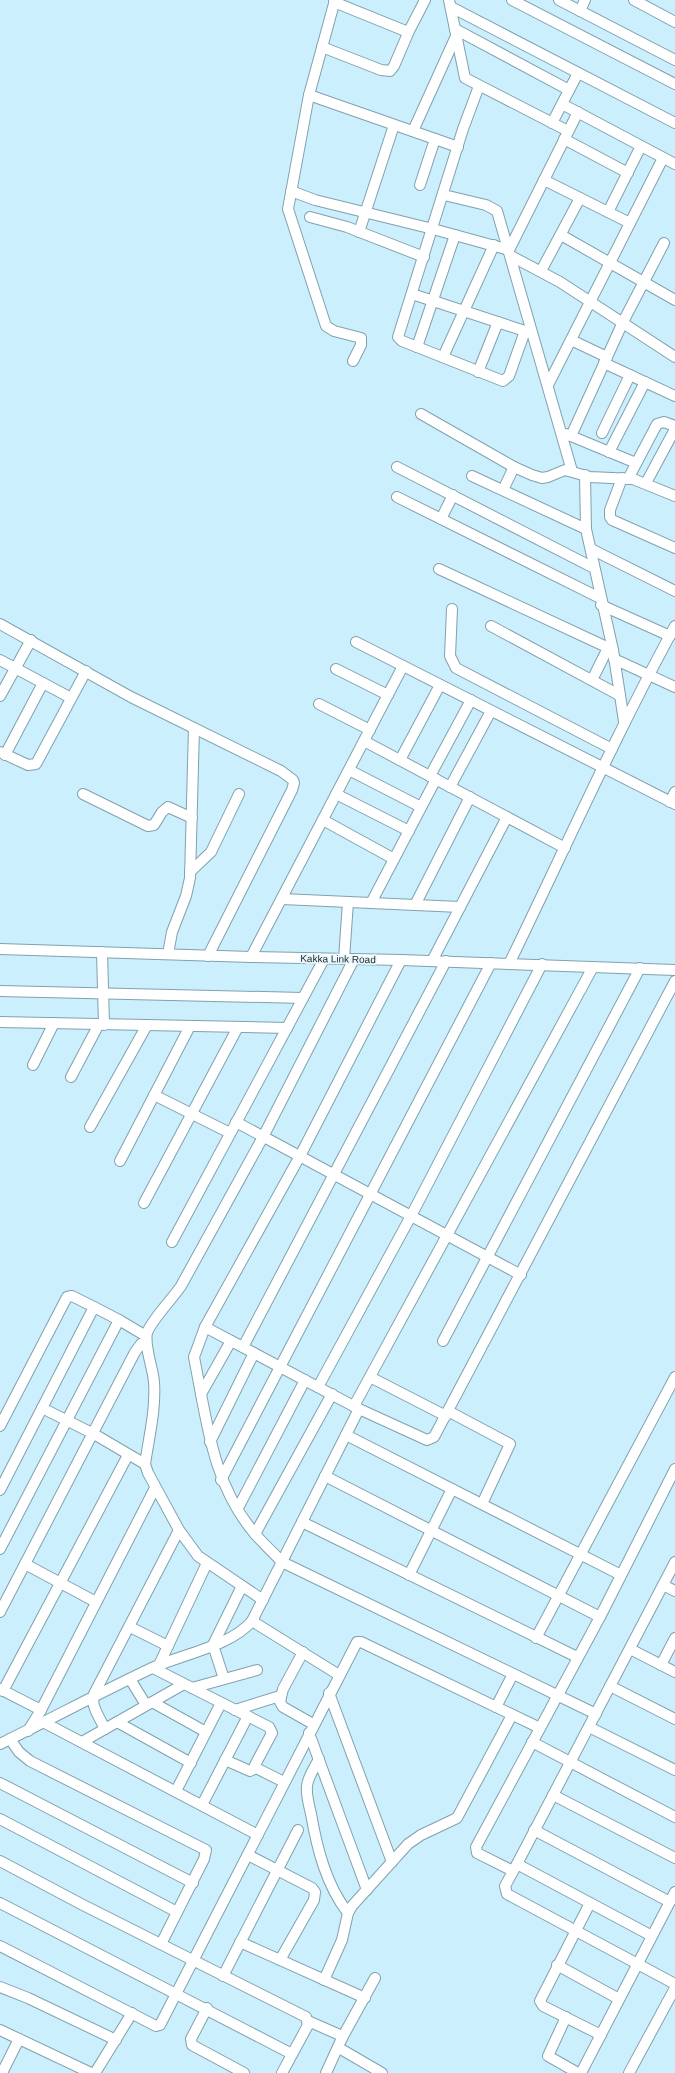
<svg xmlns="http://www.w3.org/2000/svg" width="675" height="2073" font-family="Arial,sans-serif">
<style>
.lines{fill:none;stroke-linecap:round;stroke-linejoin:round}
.minor-casing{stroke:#80a1ae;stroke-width:12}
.minor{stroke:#fff;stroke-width:10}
.labels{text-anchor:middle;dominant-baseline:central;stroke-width:3.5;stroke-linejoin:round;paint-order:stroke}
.street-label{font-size:10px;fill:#1b292e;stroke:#eaf8fe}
</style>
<rect width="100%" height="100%" fill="#cceffd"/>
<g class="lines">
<defs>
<g id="minor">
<polyline points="335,0 309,95 288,209 326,326 334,331 361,338 361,345 353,361"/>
<polyline points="449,0 465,78 568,131"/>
<polyline points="512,0 675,84"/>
<polyline points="559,0 675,60"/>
<polyline points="634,0 675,22"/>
<polyline points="334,2 408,32"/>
<polyline points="451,7 675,123"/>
<polyline points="580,11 585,0"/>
<polyline points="455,29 569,90"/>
<polyline points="322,47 381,70 390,71 394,66 409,31 425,0"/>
<polyline points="479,86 463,129 398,337 402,341 503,381 509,376 525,331"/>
<polyline points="309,95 458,147"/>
<polyline points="562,104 675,164"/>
<polyline points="552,123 578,73"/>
<polyline points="413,131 456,36"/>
<polyline points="564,139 628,173"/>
<polyline points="544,180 630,223"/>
<polyline points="420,185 435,139"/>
<polyline points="291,191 315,200 433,229 509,250 578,112"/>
<polyline points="444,195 486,205 497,211 572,471"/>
<polyline points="608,212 641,146"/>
<polyline points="310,217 347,227 424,257"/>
<polyline points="359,232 394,125"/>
<polyline points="561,235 675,300"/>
<polyline points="511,256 560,282 675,357"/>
<polyline points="541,271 580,198"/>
<polyline points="412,294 531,333"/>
<polyline points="571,340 607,357"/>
<polyline points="417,347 455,235"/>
<polyline points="443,357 494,245"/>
<polyline points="604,363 675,396"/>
<polyline points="478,372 498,322"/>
<polyline points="548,385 663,158"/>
<polyline points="421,414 514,467 532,475 542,478 548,477 565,470 590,477 633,479 675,496"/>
<polyline points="602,433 630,375"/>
<polyline points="566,434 636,463"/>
<polyline points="571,436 623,322 664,243"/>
<polyline points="609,452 645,382"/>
<polyline points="397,467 594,568"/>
<polyline points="585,475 586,529 613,650 624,721"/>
<polyline points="472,476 586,529"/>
<polyline points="622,478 610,510 610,517 612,520 675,548"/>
<polyline points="628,479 657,424 664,422 675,426"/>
<polyline points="646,483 675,429"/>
<polyline points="503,490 514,467"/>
<polyline points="397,497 600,598"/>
<polyline points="441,519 453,495"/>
<polyline points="591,549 675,591"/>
<polyline points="439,569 613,650"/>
<polyline points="601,605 670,636"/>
<polyline points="452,609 450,656 456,668 612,749"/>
<polyline points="0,624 131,697 281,771 293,780 294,783 292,790 208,956"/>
<polyline points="491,626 619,695"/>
<polyline points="356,642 675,804"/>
<polyline points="614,659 675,687"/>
<polyline points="0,660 71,698"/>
<polyline points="336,669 388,695"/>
<polyline points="592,680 608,648"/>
<polyline points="0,696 31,640"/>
<polyline points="319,704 370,730"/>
<polyline points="364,741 565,848"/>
<polyline points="0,752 28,765 36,764 86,671"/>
<polyline points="5,755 43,683"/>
<polyline points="400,760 440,685"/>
<polyline points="349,770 421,807"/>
<polyline points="430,776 471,700"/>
<polyline points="450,787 491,711"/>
<polyline points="83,794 148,826 154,825 162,812 168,807 192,818"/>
<polyline points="336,794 409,831"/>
<polyline points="670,802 675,792"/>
<polyline points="323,820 394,859"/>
<polyline points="190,872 211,852 239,794"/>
<polyline points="282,899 460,907"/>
<polyline points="371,903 436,779"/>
<polyline points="415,905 470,797"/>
<polyline points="0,949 251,957 401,960 675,970"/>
<polyline points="102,952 104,1025"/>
<polyline points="168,954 172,932 186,896 190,878 194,728"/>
<polyline points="251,957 403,666"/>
<polyline points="344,959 348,902"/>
<polyline points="401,960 300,1156 205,1327 359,1409 427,1440 434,1437 675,981"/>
<polyline points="432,961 507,817"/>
<path d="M509,964C564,851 615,736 675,626"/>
<polyline points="0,991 303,998"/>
<polyline points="0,1022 287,1028"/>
<polyline points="33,1065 54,1023"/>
<polyline points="71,1077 99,1024"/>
<polyline points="154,1095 230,1133"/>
<polyline points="236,1122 521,1275"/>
<polyline points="90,1127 147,1025"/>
<polyline points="120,1161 190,1026"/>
<polyline points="144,1203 238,1027"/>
<polyline points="172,1242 324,959"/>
<polyline points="205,1327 194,1357 201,1394 231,1341"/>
<polyline points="443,1341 640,968"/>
<polyline points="243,1347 446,961"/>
<polyline points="370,1377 446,1416"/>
<polyline points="318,1387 411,1216 542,964"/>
<path d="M201,1394C210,1442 219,1489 251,1529C260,1541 272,1551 282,1562L596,1714"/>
<polyline points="354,1406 593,967"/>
<polyline points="42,1408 94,1434 145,1464"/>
<polyline points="448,1411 510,1444 482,1504"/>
<polyline points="0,1426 67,1297 72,1296 94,1307"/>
<polyline points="346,1435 621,1575"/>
<polyline points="210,1442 254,1353"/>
<polyline points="325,1476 600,1617"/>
<polyline points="221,1480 491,963"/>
<polyline points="0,1490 94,1307 119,1320"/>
<polyline points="238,1508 305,1380"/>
<polyline points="302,1522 577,1657"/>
<polyline points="255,1534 332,1394"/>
<polyline points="0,1549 119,1320 146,1336"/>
<polyline points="675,1562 517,1864 505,1886 507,1894 675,1984"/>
<polyline points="25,1564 96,1602"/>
<polyline points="409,1575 452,1489"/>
<polyline points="663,1585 675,1591"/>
<path d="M263,1600L198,1556L179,1530L148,1473L145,1464C149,1437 156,1409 154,1382C153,1368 144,1346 147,1333C150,1322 173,1298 181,1286L263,1137L354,959"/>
<polyline points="0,1612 135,1352 141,1344 146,1341"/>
<polyline points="252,1621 339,1675"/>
<polyline points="130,1627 168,1646"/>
<polyline points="536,1638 675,1377"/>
<polyline points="630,1649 675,1672"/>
<polyline points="303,1652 283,1689 280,1702 283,1707 313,1724"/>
<polyline points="159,1665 207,1563"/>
<polyline points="661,1665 675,1638"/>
<polyline points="153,1668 269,1727 272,1733 255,1765 256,1768 284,1782"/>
<polyline points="130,1679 146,1705"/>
<polyline points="224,1679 213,1645 242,1586"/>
<polyline points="610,1686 675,1719"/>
<polyline points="192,1688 257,1670"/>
<polyline points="0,1689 41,1710"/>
<polyline points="3,1691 128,1455"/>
<polyline points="329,1693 392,1862"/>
<polyline points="152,1702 206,1732"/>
<polyline points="496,1707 513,1674"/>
<polyline points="235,1710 280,1696"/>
<polyline points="117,1722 191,1763"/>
<polyline points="45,1723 258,1835"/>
<polyline points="589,1727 675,1770"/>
<path d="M105,1729C100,1718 90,1705 94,1694L179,1530"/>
<polyline points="28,1731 41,1710 155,1488"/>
<polyline points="309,1733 367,1890"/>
<polyline points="10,1739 19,1752 30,1761 206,1850 204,1859 161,1944"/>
<polyline points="82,1742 184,1684"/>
<polyline points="532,1742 675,1817"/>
<path d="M0,1744C51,1719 101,1692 152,1668C183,1654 231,1646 252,1621L359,1409"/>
<path d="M319,1759C315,1767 308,1776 307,1786C306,1795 309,1805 311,1814C317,1848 326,1885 348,1913"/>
<polyline points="225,1760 250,1771 256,1768"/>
<polyline points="0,1783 193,1883"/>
<polyline points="176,1791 221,1703"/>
<polyline points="553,1795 675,1858"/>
<polyline points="202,1805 248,1716"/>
<polyline points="0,1819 177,1912"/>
<polyline points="534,1830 670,1902"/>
<polyline points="248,1855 312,1888 315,1892 314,1900 280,1960"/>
<polyline points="0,1861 83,1905 306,2017 308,2025 282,2073"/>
<polyline points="517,1864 652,1936"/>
<polyline points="513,1871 477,1853 476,1847 600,1617 675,1469"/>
<polyline points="0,1903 292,2054"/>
<polyline points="590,1903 540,2001 543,2006 601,2035"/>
<polyline points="240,1942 365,1998"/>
<polyline points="0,1946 156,2026 160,2025 357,1642 361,1642 540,1728"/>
<polyline points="557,1965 619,1999"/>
<polyline points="223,1976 298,1830"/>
<polyline points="324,1980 342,1940 348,1913 352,1906 408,1844 421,1835 457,1818 512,1715"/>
<polyline points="0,1987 28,1998 116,2040"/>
<polyline points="207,2008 191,2039 192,2045 244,2073"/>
<polyline points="566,2017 548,2056 578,2073"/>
<polyline points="308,2021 340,2035 342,2038 326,2073"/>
<polyline points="0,2030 91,2073"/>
<polyline points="342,2038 375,1978"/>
<polyline points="339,2048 382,2073"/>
<polyline points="2,2073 19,2039"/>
<polyline points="95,2073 132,2013"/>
<polyline points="581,2073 675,1892"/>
<polyline points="629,2073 675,1988"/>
</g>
</defs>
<!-- minor casing -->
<use href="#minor" class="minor-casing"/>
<!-- minor -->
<use href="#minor" class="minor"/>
</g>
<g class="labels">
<!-- street labels -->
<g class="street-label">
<text transform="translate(338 959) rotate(1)">Kakka Link Road</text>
</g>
</g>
</svg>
